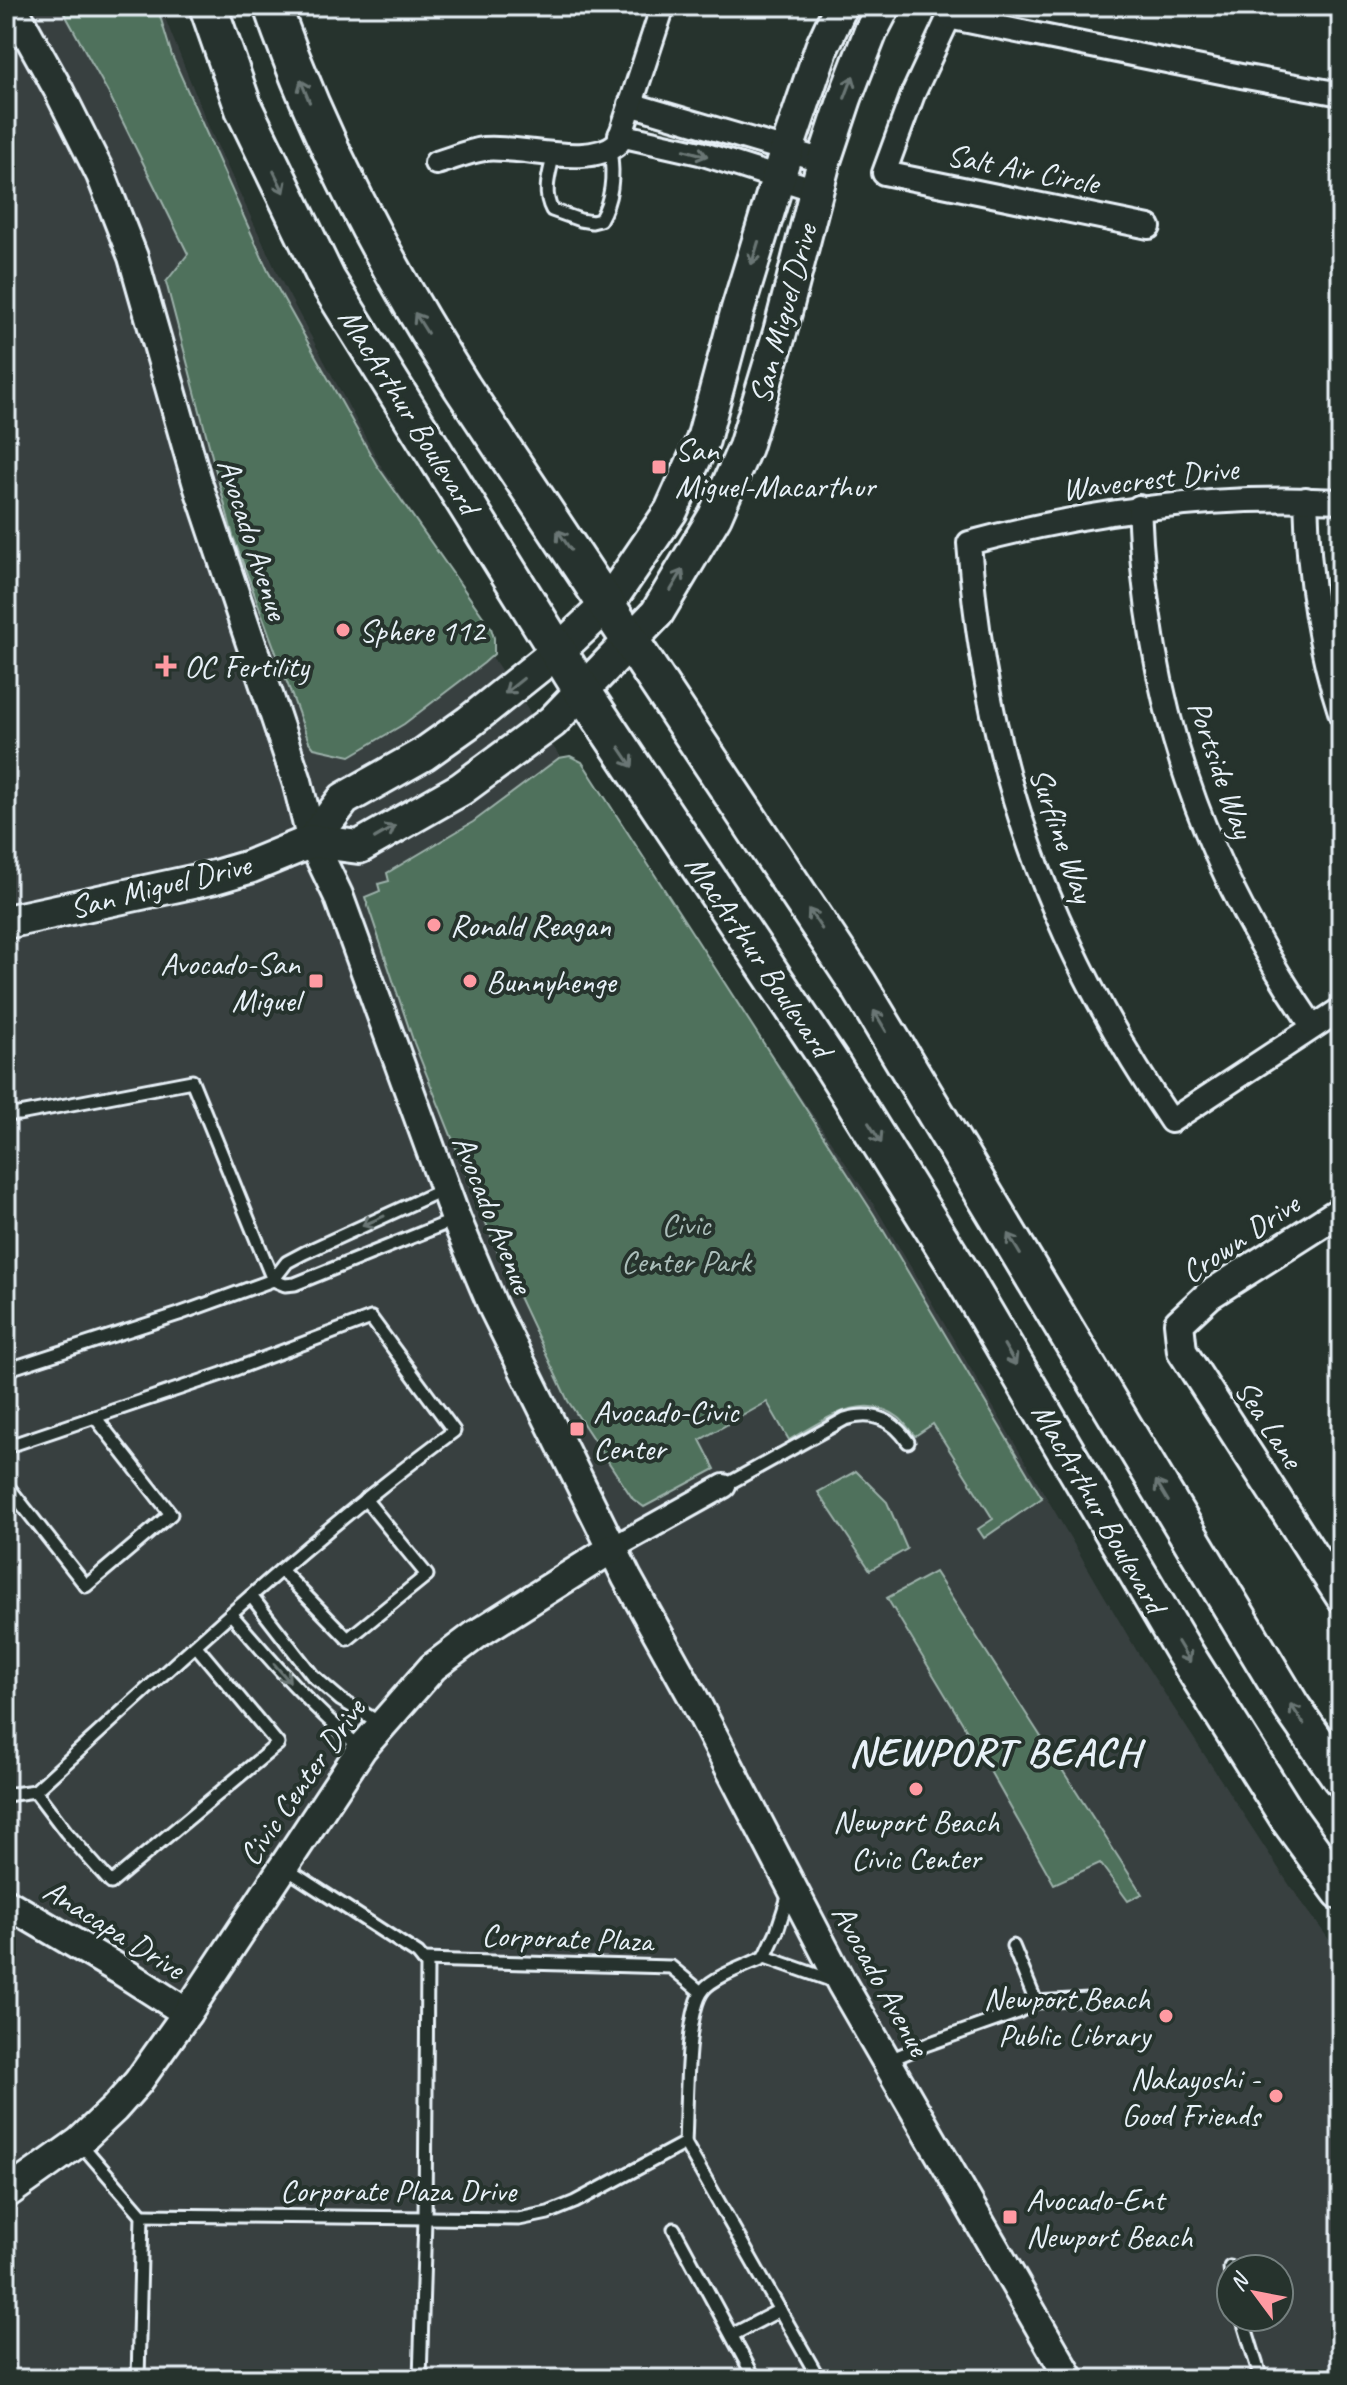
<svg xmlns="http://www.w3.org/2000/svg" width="1347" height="2385" font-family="Caveat,sans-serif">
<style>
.built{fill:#394141;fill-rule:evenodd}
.green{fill:#4f715c;stroke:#9cb1aa;stroke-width:2}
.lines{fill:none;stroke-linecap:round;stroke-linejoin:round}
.service-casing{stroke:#e8f1f8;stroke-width:17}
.minor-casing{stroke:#e8f1f8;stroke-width:28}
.tertiary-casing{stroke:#e8f1f8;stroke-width:34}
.secondary-casing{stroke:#e8f1f8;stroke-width:38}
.primary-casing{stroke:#e8f1f8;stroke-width:42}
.service{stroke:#26332d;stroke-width:11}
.minor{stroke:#26332d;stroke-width:22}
.tertiary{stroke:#26332d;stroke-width:28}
.secondary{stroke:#26332d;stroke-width:32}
.primary{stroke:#26332d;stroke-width:36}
.oneway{stroke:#6a7674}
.poi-dot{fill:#ff9aa2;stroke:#26332d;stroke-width:3}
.labels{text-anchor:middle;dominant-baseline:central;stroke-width:8;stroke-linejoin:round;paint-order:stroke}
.street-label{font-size:32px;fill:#e8f1f8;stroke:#26332d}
.poi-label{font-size:32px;fill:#e8f1f8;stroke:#26332d;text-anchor:start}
.park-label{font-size:32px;fill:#abbeba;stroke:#26332d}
.district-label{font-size:40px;font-weight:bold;letter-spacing:2px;fill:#e8f1f8;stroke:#26332d}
</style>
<rect width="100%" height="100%" fill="#26332d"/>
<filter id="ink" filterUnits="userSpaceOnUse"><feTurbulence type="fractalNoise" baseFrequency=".0125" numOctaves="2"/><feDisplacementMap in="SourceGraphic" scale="16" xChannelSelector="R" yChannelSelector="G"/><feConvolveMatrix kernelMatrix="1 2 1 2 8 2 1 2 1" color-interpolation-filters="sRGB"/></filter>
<g filter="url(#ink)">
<!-- built -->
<path class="built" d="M6,6H160L210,130L278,275L379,463L491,632L490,654L565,764L577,768L876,1208L1138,1653L1290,1886L1341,1956V2379H6ZM1231,2269H1279V2317H1231Z"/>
<!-- green -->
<g class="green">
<polygon points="64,6 157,6 172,56 268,271 376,464 491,628 494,638 494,654 484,663 404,724 350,756 314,748 309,742 233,536 166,282 188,254 110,96 61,7"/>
<path d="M570,756L582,762L586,768L873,1213L1042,1498L984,1538L978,1529L993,1519L933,1424L915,1436C909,1430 905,1422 898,1417C862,1390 821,1422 789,1440L767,1402L700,1440L715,1469L644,1507L633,1499L568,1401L496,1248L414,1043L365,897L380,891L378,884L389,881L387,873L473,822L559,758Z"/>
<polygon points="856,1471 887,1502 907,1549 870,1570 818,1492"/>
<polygon points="935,1572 1142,1894 1128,1901 1100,1863 1054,1884 969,1734 887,1598"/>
</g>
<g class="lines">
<defs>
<g id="service">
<path d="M554,153C550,172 542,192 552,210L580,220L592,222L600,220C613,198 614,174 610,150"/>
<polyline points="6,1114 19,1114 192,1081 273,1280 285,1285 295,1284 454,1220"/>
<polyline points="6,1370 179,1314 273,1280 287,1262 304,1253 444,1189"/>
<path d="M6,1447L222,1374L371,1318L454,1431C306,1540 171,1667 35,1791L6,1795"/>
<polyline points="6,1484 86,1586 171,1514 95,1417"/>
<path d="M724,1486L845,1419C872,1411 892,1418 908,1442"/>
<polyline points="281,1570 348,1639 427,1575 365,1499"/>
<polyline points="251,1596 313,1676 341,1700 382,1724"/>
<path d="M231,1614C272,1662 312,1708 361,1748"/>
<polyline points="35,1791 66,1832 111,1883 278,1744 196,1646"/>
<polyline points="285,1868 418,1954 427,1965 425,2219 420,2379"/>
<polyline points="1013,1946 1036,2002"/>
<polyline points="765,1957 777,1931 790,1891"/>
<polyline points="423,1960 671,1967 701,1992"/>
<polyline points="887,2061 928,2044 1018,2012 1036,2002 1089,1999"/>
<polyline points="80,2143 142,2215 138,2379"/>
<polyline points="685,2143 819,2379"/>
<path d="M142,2215L519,2219L548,2213L575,2202L685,2143C687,2110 685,2010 704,1989C715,1976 748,1965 765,1957L836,1982"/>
<polyline points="674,2229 755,2379"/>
<polyline points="1230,2267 1231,2277"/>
<polyline points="1242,2317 1261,2379"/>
<polyline points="732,2335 780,2310"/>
</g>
<g id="minor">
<polyline points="954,6 913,94 884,173 1149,227"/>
<polyline points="948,17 1241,76 1341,94"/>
<polyline points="630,104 824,161"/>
<polyline points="620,135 700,153 816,190"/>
<path d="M436,163C451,159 468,151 484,149C522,145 588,169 618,143L663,6"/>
<path d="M1306,499C1308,573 1318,645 1341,715"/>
<path d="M1341,501C1214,494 1092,510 969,543C985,761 1048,940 1171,1121L1341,1009"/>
<path d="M1139,507C1147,705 1202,864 1313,1027"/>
<polyline points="613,1548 724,1486"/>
</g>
<g id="tertiary">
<polyline points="12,6 58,89 101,175 133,257 198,485 297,781 312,841 338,895 456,1219 494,1309 627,1578 693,1697 842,1984 1070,2379"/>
<polyline points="1341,1211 1209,1295 1179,1323 1182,1351 1341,1598"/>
<polyline points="6,1903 120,1970 187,2013"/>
<polyline points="6,2194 79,2142 114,2109 138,2082 187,2013 362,1748 433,1667 477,1634 613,1548"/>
</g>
<g id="secondary">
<polyline points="312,841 344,799 424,754 469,722 559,650 607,605 671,511 703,440 738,309 787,149 822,47 841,6"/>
<polyline points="6,922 215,877 249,867 312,841 359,847 461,789 552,722 657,613 715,516 745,447 780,332 824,161 845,98 871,31 884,6"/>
</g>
<g id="primary">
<polyline points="208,6 244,109 327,280 583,692 833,1067 961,1273 1184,1652 1291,1822 1341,1891"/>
<path d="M272,6C320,142 385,265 462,387L858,984L1291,1706L1341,1778"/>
</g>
</defs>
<!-- service casing -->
<use href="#service" class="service-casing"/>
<!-- minor casing -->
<use href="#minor" class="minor-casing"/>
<!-- tertiary casing -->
<use href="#tertiary" class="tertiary-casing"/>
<!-- secondary casing -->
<use href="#secondary" class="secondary-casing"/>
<!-- primary casing -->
<use href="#primary" class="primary-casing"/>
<!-- service -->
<use href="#service" class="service"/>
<!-- minor -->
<use href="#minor" class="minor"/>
<!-- tertiary -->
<use href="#tertiary" class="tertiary"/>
<!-- secondary -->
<use href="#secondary" class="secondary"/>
<!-- primary -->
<use href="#primary" class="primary"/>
</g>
<!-- one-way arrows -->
<defs><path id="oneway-shaft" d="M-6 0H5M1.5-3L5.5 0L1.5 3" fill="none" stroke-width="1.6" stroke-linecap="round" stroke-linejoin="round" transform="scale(2)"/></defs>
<g class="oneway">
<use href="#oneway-shaft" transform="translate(849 87) rotate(-69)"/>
<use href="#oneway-shaft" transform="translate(305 91) rotate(-112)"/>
<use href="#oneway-shaft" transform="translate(696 153) rotate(15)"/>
<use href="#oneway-shaft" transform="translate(279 182) rotate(64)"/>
<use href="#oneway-shaft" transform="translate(755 253) rotate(107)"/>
<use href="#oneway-shaft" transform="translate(421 323) rotate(-122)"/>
<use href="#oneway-shaft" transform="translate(564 540) rotate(-124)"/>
<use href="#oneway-shaft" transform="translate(677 580) rotate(-59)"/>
<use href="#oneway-shaft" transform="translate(514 686) rotate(141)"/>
<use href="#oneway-shaft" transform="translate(626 757) rotate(56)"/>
<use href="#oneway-shaft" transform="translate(385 832) rotate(-30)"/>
<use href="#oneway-shaft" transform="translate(815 919) rotate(-124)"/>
<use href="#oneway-shaft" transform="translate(880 1021) rotate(-121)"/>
<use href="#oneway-shaft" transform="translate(875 1133) rotate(58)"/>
<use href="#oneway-shaft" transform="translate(373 1221) rotate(156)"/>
<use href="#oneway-shaft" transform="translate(1014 1244) rotate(-121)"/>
<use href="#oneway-shaft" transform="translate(1010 1355) rotate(60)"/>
<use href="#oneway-shaft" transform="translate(1162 1491) rotate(-121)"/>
<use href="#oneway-shaft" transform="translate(1184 1652) rotate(59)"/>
<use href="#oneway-shaft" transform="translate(282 1673) rotate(49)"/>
<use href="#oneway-shaft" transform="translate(1297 1714) rotate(-124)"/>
</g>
</g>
<!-- markers -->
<g class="poi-dot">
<rect x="651" y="459" width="16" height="16" rx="4"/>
<circle cx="343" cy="630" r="8"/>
<path d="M162 654h8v8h8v8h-8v8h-8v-8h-8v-8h8z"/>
<circle cx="434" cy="925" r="8"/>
<rect x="308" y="973" width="16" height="16" rx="4"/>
<circle cx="470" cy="981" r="8"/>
<rect x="569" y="1421" width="16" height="16" rx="4"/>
<circle cx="916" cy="1789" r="8"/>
<circle cx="1166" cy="2016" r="8"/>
<circle cx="1276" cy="2096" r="8"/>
<rect x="1002" y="2209" width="16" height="16" rx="4"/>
</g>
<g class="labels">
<!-- street labels -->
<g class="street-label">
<text transform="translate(1023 169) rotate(11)">Salt Air Circle</text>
<text transform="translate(783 314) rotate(-75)">San Miguel Drive</text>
<text transform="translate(409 411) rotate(58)">MacArthur Boulevard</text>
<text transform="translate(1150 479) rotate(-7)">Wavecrest Drive</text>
<text transform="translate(253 539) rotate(72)">Avocado Avenue</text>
<text transform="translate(1221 769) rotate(71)">Portside Way</text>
<text transform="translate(1062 835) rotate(71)">Surfline Way</text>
<text transform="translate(160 886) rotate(-14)">San Miguel Drive</text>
<text transform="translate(759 956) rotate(56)">MacArthur Boulevard</text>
<text transform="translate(493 1214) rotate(68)">Avocado Avenue</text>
<text transform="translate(1240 1238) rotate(-34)">Crown Drive</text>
<text transform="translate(1269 1424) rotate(57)">Sea Lane</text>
<text transform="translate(1099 1508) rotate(60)">MacArthur Boulevard</text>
<text transform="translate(302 1782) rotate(-55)">Civic Center Drive</text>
<text transform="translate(114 1929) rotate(32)">Anacapa Drive</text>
<text transform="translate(567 1938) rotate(2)">Corporate Plaza</text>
<text transform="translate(881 1980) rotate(61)">Avocado Avenue</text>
<text x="398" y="2190">Corporate Plaza Drive</text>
</g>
<!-- poi labels -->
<g class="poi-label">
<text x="675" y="449">San<tspan x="675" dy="37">Miguel-Macarthur</tspan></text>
<text x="359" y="630">Sphere 112</text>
<text x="184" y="666">OC Fertility</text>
<text x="450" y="925">Ronald Reagan</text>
<text x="300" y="963" text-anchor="end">Avocado-San<tspan x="300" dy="37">Miguel</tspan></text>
<text x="486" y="981">Bunnyhenge</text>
<text x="593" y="1411">Avocado-Civic<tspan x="593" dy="37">Center</tspan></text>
<text x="916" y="1821" text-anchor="middle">Newport Beach<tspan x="916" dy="37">Civic Center</tspan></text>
<text x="1150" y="1998" text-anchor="end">Newport Beach<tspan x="1150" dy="37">Public Library</tspan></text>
<text x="1260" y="2078" text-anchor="end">Nakayoshi -<tspan x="1260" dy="37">Good Friends</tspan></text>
<text x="1026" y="2199">Avocado-Ent<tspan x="1026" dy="37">Newport Beach</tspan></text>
</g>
<!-- park labels -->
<g class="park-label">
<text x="686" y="1224">Civic<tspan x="686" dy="37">Center Park</tspan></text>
</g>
<!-- district labels -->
<g class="district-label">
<text x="995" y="1752">NEWPORT BEACH</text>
</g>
</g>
<!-- margin -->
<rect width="1347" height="2385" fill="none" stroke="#26332d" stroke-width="32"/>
<rect x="16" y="16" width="1315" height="2353" fill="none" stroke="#e8f1f8" stroke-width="3" filter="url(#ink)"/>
<!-- north arrow -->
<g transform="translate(1255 2293) rotate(302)"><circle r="38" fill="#26332d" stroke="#747f7e" stroke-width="2"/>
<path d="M0-6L14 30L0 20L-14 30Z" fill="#ff9aa2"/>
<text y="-12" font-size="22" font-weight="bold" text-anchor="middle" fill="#e8f1f8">N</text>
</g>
</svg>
